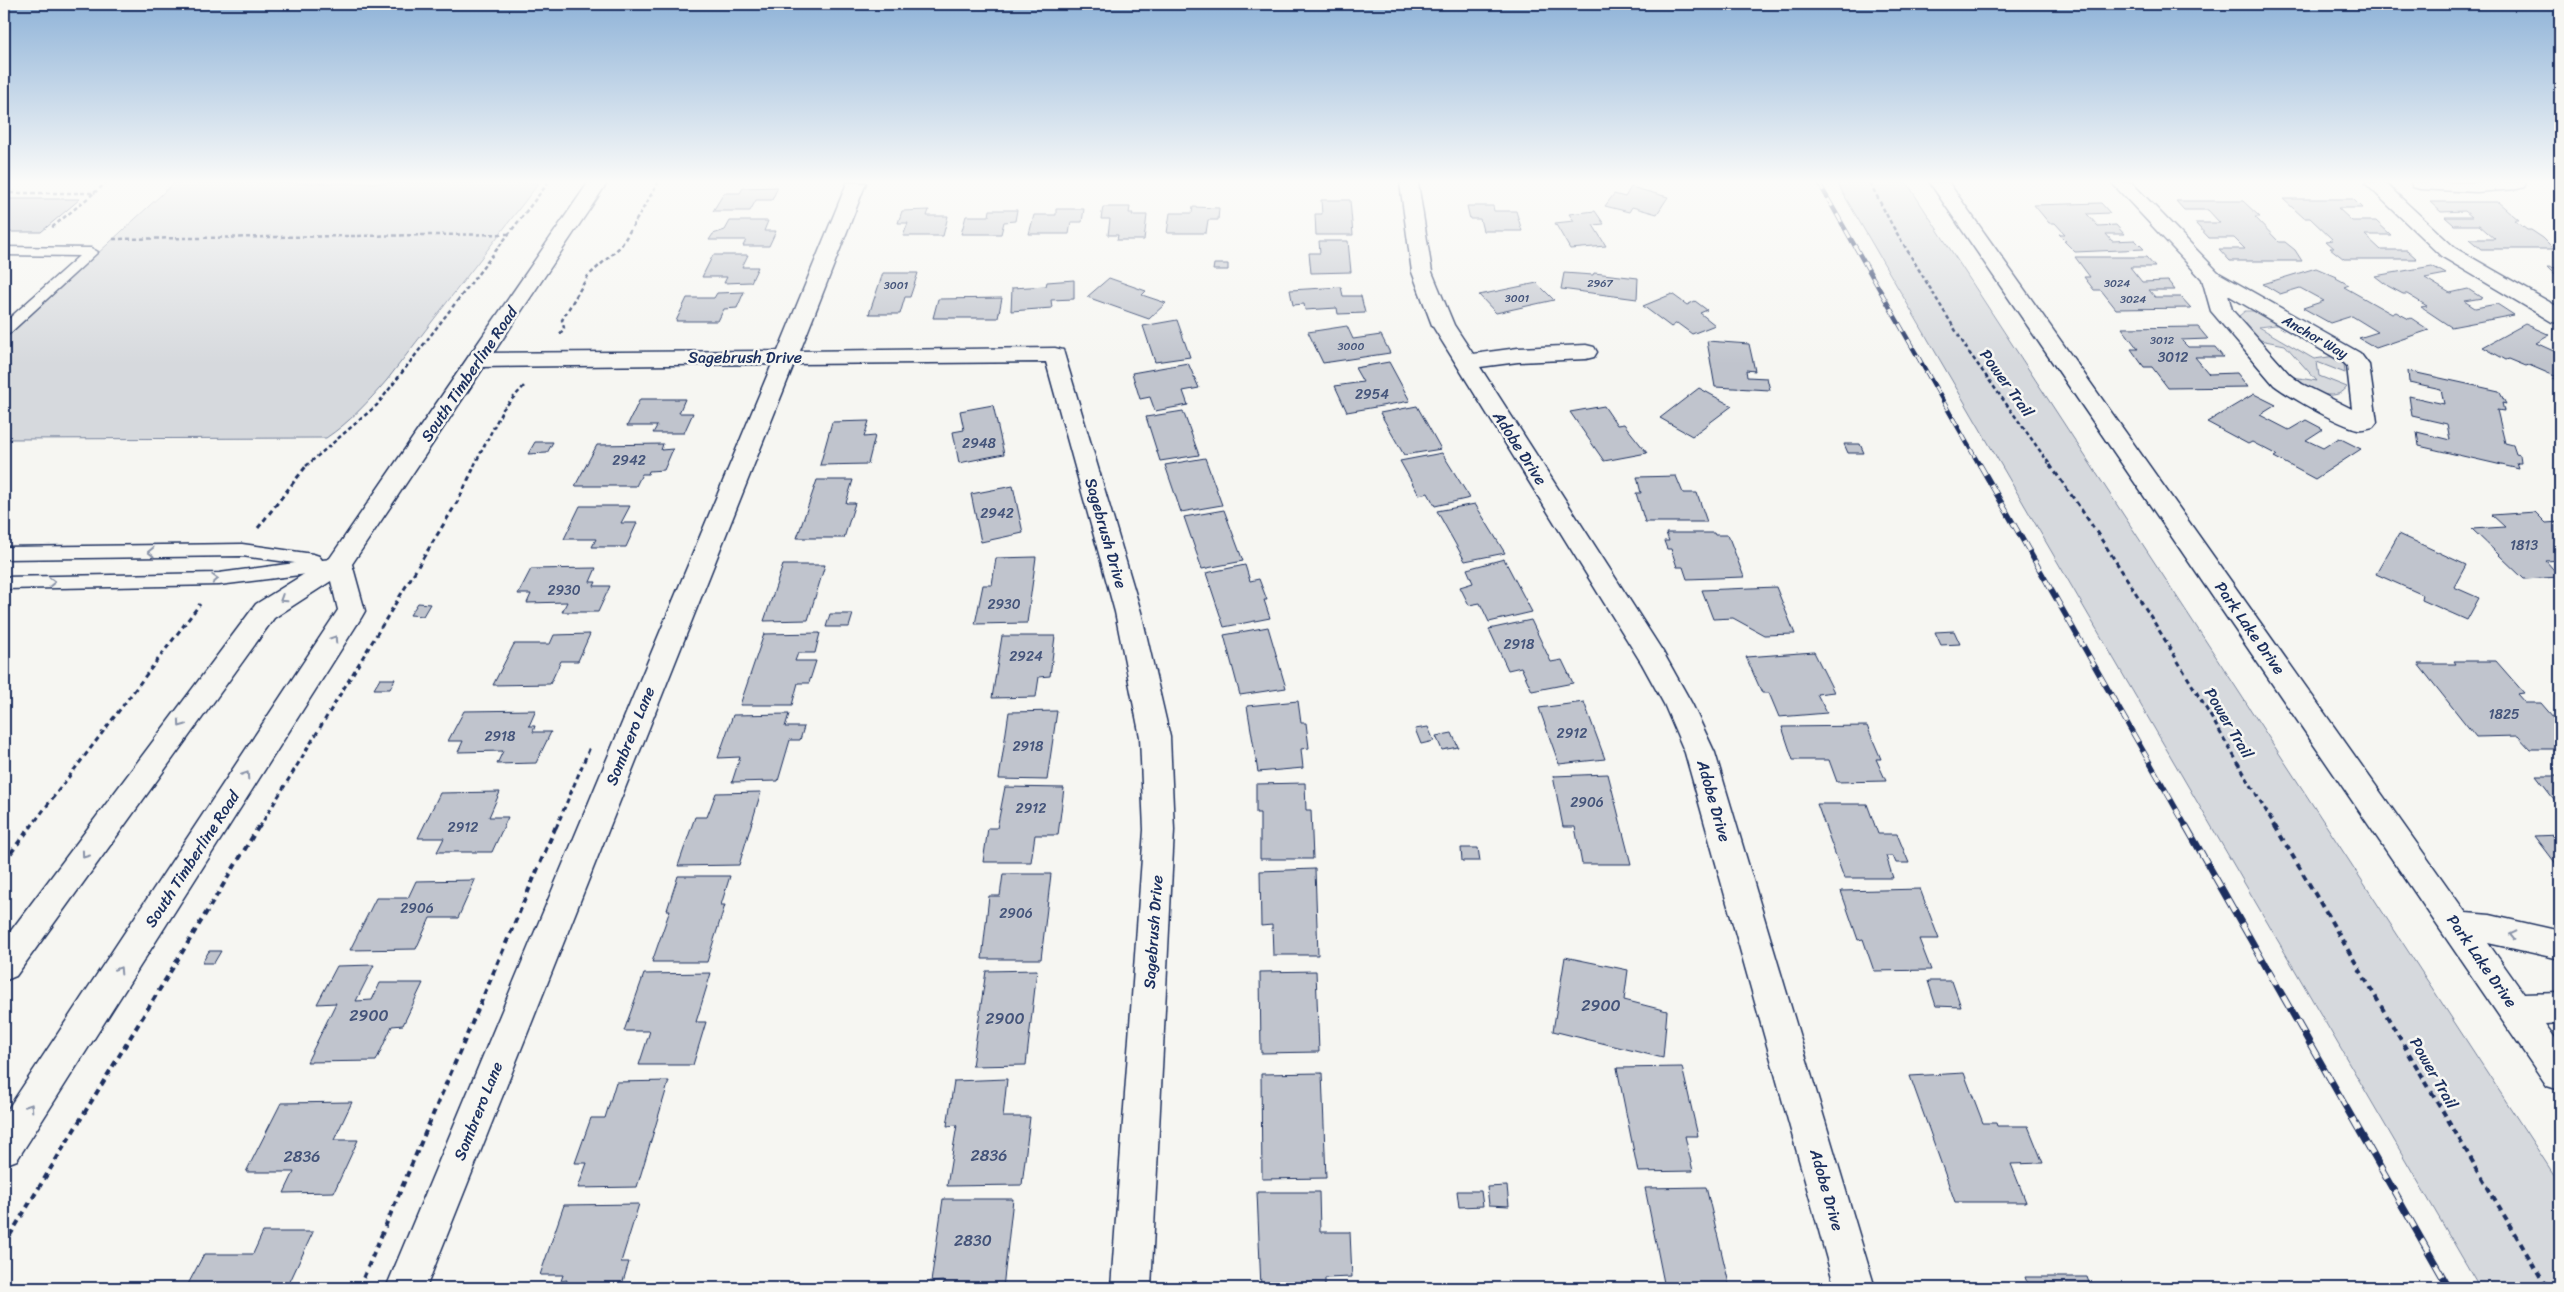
<svg xmlns="http://www.w3.org/2000/svg" width="2564" height="1292" font-family="Sriracha,sans-serif">
<style>
.green{fill:#d6d9dd;stroke:#78849e}
.building{fill:#c0c4cd;stroke:#1b2f5e}
.lines{fill:none;stroke-linecap:round;stroke-linejoin:round}
.lane-casing{stroke:#1b2f5e;stroke-width:3}
.street-casing{stroke:#1b2f5e;stroke-width:3}
.primary-casing{stroke:#1b2f5e;stroke-width:3}
.path-far2{stroke:#1b2f5e;stroke-width:2.5;stroke-dasharray:4 3;stroke-linecap:butt}
.path-far1{stroke:#1b2f5e;stroke-width:3;stroke-dasharray:5 4;stroke-linecap:butt}
.path{stroke:#1b2f5e;stroke-width:4;stroke-dasharray:6 5;stroke-linecap:butt}
.lane{fill:#f6f6f2;fill-rule:evenodd}
.street{fill:#f6f6f2;fill-rule:evenodd}
.primary{fill:#f6f6f2;fill-rule:evenodd}
.rail-far2-casing{stroke:#1b2f5e;stroke-width:4.5}
.rail-far1-casing{stroke:#1b2f5e;stroke-width:5.5}
.rail-casing{stroke:#1b2f5e;stroke-width:7}
.rail-far2{stroke:#f6f6f2;stroke-width:3;stroke-dasharray:9;stroke-linecap:butt}
.rail-far1{stroke:#f6f6f2;stroke-width:4;stroke-dasharray:11;stroke-linecap:butt}
.rail{stroke:#f6f6f2;stroke-width:5;stroke-dasharray:14;stroke-linecap:butt}
.oneway{stroke:#8892a8}
.labels{text-anchor:middle;dominant-baseline:central;stroke-width:5;stroke-linejoin:round;paint-order:stroke}
.far-number-label{font-size:11px;fill:#44547a}
.far-street-label{font-size:14px;fill:#1b2f5e;stroke:#f6f6f2}
.number-label{font-size:14px;fill:#44547a}
.street-label{font-size:16px;fill:#1b2f5e;stroke:#f6f6f2}
.near-number-label{font-size:16px;fill:#44547a}
</style>
<rect width="100%" height="100%" fill="#f6f6f2"/>
<filter id="ink" filterUnits="userSpaceOnUse"><feTurbulence type="fractalNoise" baseFrequency=".02" numOctaves="2"/><feDisplacementMap in="SourceGraphic" scale="10" xChannelSelector="R" yChannelSelector="G"/><feConvolveMatrix kernelMatrix="1 2 1 2 8 2 1 2 1" color-interpolation-filters="sRGB"/></filter>
<g filter="url(#ink)">
<!-- green -->
<g class="green">
<path d="M174,183H539L387,380C368,402 350,422 326,438L4,439V340Z"/>
<polygon points="1837,183 1907,183 2560,1184 2560,1288 2480,1288"/>
<path d="M2245,311H2258L2284,324L2259,327L2314,359L2336,356L2344,364L2345,373L2317,362L2319,376L2347,387C2335,405 2304,389 2293,377L2317,381L2285,345L2260,340L2239,316Z"/>
</g>
<!-- building -->
<g class="building">
<polygon points="778,187 772,200 756,200 750,211 713,211 724,193 740,193 743,188"/>
<polygon points="1631,187 1668,197 1657,214 1632,207 1629,212 1605,206 1614,194 1625,197"/>
<polygon points="4,199 80,199 41,232 4,232"/>
<polygon points="2283,199 2353,199 2362,208 2338,208 2352,221 2376,221 2391,235 2365,235 2381,250 2407,250 2417,259 2344,259 2330,248 2334,248 2326,241 2333,240 2310,218 2304,218"/>
<polygon points="1321,200 1350,200 1353,235 1316,235 1315,214 1322,214"/>
<polygon points="2176,201 2243,201 2260,217 2255,217 2279,242 2285,242 2295,250 2302,261 2230,261 2219,249 2245,249 2234,238 2209,238 2195,223 2220,223 2208,210 2184,210"/>
<polygon points="2430,202 2498,202 2519,220 2514,220 2527,230 2531,230 2543,238 2554,249 2481,249 2469,239 2495,239 2479,225 2454,225 2445,217 2472,217 2465,211 2441,212"/>
<polygon points="2101,203 2110,213 2087,214 2098,226 2116,225 2124,234 2106,234 2112,241 2135,240 2144,249 2075,252 2064,241 2066,241 2059,234 2065,234 2055,223 2049,223 2034,205"/>
<polygon points="1467,206 1493,206 1494,211 1516,211 1522,231 1483,231 1480,219 1470,219"/>
<polygon points="1103,207 1130,207 1129,213 1133,213 1132,215 1147,215 1144,240 1117,240 1118,235 1108,235 1110,219 1101,219"/>
<polygon points="1193,207 1219,208 1218,220 1208,220 1206,233 1167,233 1170,213 1192,213"/>
<polygon points="1056,209 1084,209 1082,222 1071,222 1069,234 1029,234 1034,215 1056,215"/>
<polygon points="929,210 927,216 948,216 943,236 903,236 908,223 898,223 902,211"/>
<polygon points="990,210 1017,210 1015,221 1004,222 1001,234 961,234 966,216 989,216"/>
<polygon points="1595,211 1604,224 1593,225 1606,246 1570,249 1555,223 1574,221 1569,214"/>
<polygon points="730,221 768,221 764,231 776,231 769,246 743,246 746,240 709,240 713,234 725,230"/>
<polygon points="1319,241 1348,241 1351,272 1311,273 1309,253 1320,253"/>
<polygon points="713,255 748,255 742,267 758,267 751,282 724,283 727,277 702,277"/>
<polygon points="2075,257 2146,257 2155,267 2130,267 2142,282 2168,281 2175,290 2149,290 2155,297 2181,297 2191,308 2116,309 2101,290 2094,290 2084,277 2090,277"/>
<polygon points="1214,264 1228,264 1228,270 1213,270"/>
<polygon points="2432,266 2446,274 2425,278 2450,293 2468,289 2482,298 2464,301 2475,308 2497,304 2514,315 2451,327 2421,307 2427,306 2407,294 2403,294 2388,286 2375,276"/>
<polygon points="2547,267 2560,268 2560,280"/>
<polygon points="2316,268 2337,277 2336,278 2349,285 2344,287 2392,314 2396,312 2409,319 2411,318 2429,330 2376,348 2359,338 2378,332 2352,316 2330,323 2303,308 2324,301 2300,288 2280,294 2263,284"/>
<polygon points="883,273 918,273 910,297 905,297 900,314 869,314"/>
<polygon points="1564,273 1593,275 1594,273 1638,278 1637,299 1561,289"/>
<polygon points="1109,278 1146,291 1142,295 1166,303 1149,319 1087,297"/>
<polygon points="1074,280 1074,299 1051,300 1052,308 1011,311 1012,288 1046,286 1047,282"/>
<polygon points="1537,283 1554,300 1496,313 1479,295"/>
<polygon points="1341,287 1343,296 1361,296 1365,313 1338,314 1337,308 1305,310 1304,304 1293,305 1290,290"/>
<polygon points="744,292 737,308 724,309 718,321 676,321 687,298 714,298 717,293"/>
<polygon points="1672,294 1687,305 1695,301 1707,310 1700,313 1715,325 1692,334 1677,323 1671,327 1643,306"/>
<polygon points="1002,298 998,318 933,318 938,299"/>
<polygon points="1177,320 1190,357 1155,362 1143,326"/>
<polygon points="2525,324 2550,335 2536,343 2560,354 2560,382 2553,379 2557,377 2529,365 2526,366 2509,359 2506,360 2483,347"/>
<polygon points="1347,326 1353,339 1381,335 1390,353 1323,363 1308,332"/>
<polygon points="2198,327 2208,339 2181,340 2188,347 2215,347 2223,357 2195,357 2209,374 2237,373 2248,387 2168,388 2152,367 2144,367 2131,349 2138,349 2122,328"/>
<polygon points="1707,341 1749,344 1755,371 1746,370 1747,377 1767,378 1770,390 1715,387"/>
<polygon points="1389,362 1410,401 1347,412 1335,386 1363,382 1355,368"/>
<polygon points="1188,363 1199,388 1183,391 1188,405 1155,411 1150,397 1140,399 1132,373"/>
<polygon points="2408,371 2499,391 2506,404 2502,403 2504,411 2497,410 2505,443 2513,445 2516,454 2520,455 2521,463 2517,463 2519,469 2419,446 2417,432 2450,440 2447,424 2412,416 2409,396 2444,404 2441,389 2409,382"/>
<polygon points="1699,388 1732,406 1692,436 1660,418"/>
<polygon points="2254,394 2276,405 2260,415 2289,430 2306,420 2323,429 2306,440 2323,448 2339,438 2361,449 2315,479 2274,457 2277,455 2252,442 2248,444 2207,422"/>
<polygon points="640,399 685,399 679,413 693,413 684,433 653,433 657,426 627,426"/>
<polygon points="993,405 1004,454 959,463 953,432 964,430 960,411"/>
<polygon points="1417,406 1441,449 1404,455 1380,413"/>
<polygon points="1604,406 1617,425 1624,424 1647,453 1604,461 1570,412"/>
<polygon points="1183,411 1199,455 1160,461 1146,417"/>
<polygon points="869,421 864,437 875,436 868,464 820,465 832,422"/>
<polygon points="535,442 553,442 547,453 528,454"/>
<polygon points="663,444 661,450 673,449 664,470 649,471 648,474 642,474 636,486 575,486 597,445"/>
<polygon points="1844,444 1860,444 1864,453 1848,453"/>
<polygon points="1442,453 1470,498 1435,506 1428,493 1419,495 1400,461"/>
<polygon points="1205,458 1222,505 1181,512 1165,465"/>
<polygon points="1676,476 1683,493 1697,493 1707,522 1645,522 1636,493 1641,493 1637,477"/>
<polygon points="817,480 853,480 846,503 855,503 844,538 797,538"/>
<polygon points="1013,486 1023,533 981,542 971,494"/>
<polygon points="1475,504 1505,553 1465,561 1437,511"/>
<polygon points="580,506 630,506 621,523 637,523 626,547 592,547 596,539 564,539"/>
<polygon points="1224,510 1243,561 1202,569 1184,517"/>
<polygon points="2535,512 2546,523 2560,522 2560,560 2546,561 2560,577 2524,579 2472,529 2505,527 2492,515"/>
<polygon points="1666,533 1714,533 1715,535 1728,535 1744,577 1687,579 1683,567 1677,567 1671,549 1667,549 1664,541 1669,541"/>
<polygon points="2399,534 2466,565 2454,587 2479,598 2467,620 2422,600 2423,595 2376,574"/>
<polygon points="1036,557 1027,623 975,624 983,585 992,585 996,558"/>
<polygon points="1504,559 1532,612 1489,622 1480,603 1469,605 1460,587 1473,583 1467,569"/>
<polygon points="783,565 825,565 808,620 764,621"/>
<polygon points="1245,565 1250,581 1259,579 1267,600 1264,600 1270,618 1224,627 1206,573"/>
<polygon points="596,568 590,582 596,582 594,586 610,586 598,612 562,612 567,602 527,603 531,594 518,594 531,569"/>
<polygon points="1776,587 1795,634 1764,635 1733,618 1713,619 1702,590"/>
<polygon points="418,603 430,604 423,616 410,615"/>
<polygon points="830,614 853,614 849,627 826,627"/>
<polygon points="1531,620 1551,662 1562,660 1573,683 1532,691 1521,667 1508,670 1489,629"/>
<polygon points="1268,627 1286,688 1240,695 1224,635"/>
<polygon points="1954,631 1960,644 1941,645 1935,632"/>
<polygon points="820,633 815,653 798,653 795,661 816,661 809,683 798,683 792,705 740,705 764,634"/>
<polygon points="590,634 578,661 561,661 550,684 493,685 514,644 550,644 554,635"/>
<polygon points="1002,636 1055,636 1050,676 1039,677 1036,697 992,698"/>
<polygon points="1814,652 1834,692 1817,694 1827,713 1779,717 1769,693 1762,693 1746,657"/>
<polygon points="2454,661 2496,661 2524,693 2517,694 2525,703 2541,703 2560,725 2560,749 2530,749 2518,736 2476,737 2418,664 2456,664"/>
<polygon points="380,679 395,679 390,689 374,689"/>
<polygon points="1298,701 1301,723 1306,723 1309,748 1301,749 1303,768 1258,772 1247,706"/>
<polygon points="1584,702 1605,759 1559,764 1539,708"/>
<polygon points="536,710 529,726 535,726 533,732 551,732 536,763 497,764 503,751 458,752 463,741 448,741 464,711"/>
<polygon points="1057,711 1047,780 999,779 1009,712"/>
<polygon points="789,714 785,727 804,727 800,740 790,740 778,781 732,782 740,757 718,758 733,715"/>
<polygon points="1867,726 1881,759 1876,759 1886,781 1837,782 1829,760 1793,760 1782,727"/>
<polygon points="1428,727 1434,741 1421,744 1415,729"/>
<polygon points="1452,733 1458,747 1442,750 1436,736"/>
<polygon points="1608,774 1631,864 1582,864 1575,827 1563,827 1553,776"/>
<polygon points="2536,776 2560,776 2560,807"/>
<polygon points="1305,783 1306,810 1311,810 1313,859 1260,859 1260,813 1256,813 1256,784"/>
<polygon points="1005,787 1064,788 1058,835 1035,835 1031,862 983,862 988,828 997,828"/>
<polygon points="500,792 489,817 508,817 492,852 437,852 444,838 418,838 440,793"/>
<polygon points="761,792 739,865 678,866 695,817 707,817 716,793"/>
<polygon points="1817,804 1867,804 1878,834 1897,834 1909,863 1896,863 1893,856 1886,856 1893,878 1844,878"/>
<polygon points="2560,835 2560,869 2535,836"/>
<polygon points="1461,848 1478,848 1480,861 1462,861"/>
<polygon points="1315,869 1318,955 1273,955 1272,925 1261,926 1260,871"/>
<polygon points="1003,874 1051,874 1041,959 982,959 989,896 1000,896"/>
<polygon points="678,876 730,876 721,905 725,905 707,962 652,962 670,910 667,910"/>
<polygon points="475,880 458,918 430,918 416,949 350,950 376,898 408,898 416,881"/>
<polygon points="1920,889 1939,939 1919,939 1931,970 1874,971 1863,939 1858,940 1841,891"/>
<polygon points="209,951 221,951 214,963 202,963"/>
<polygon points="1565,957 1628,970 1624,1000 1667,1011 1663,1058 1553,1031"/>
<polygon points="374,965 356,1001 372,1000 380,983 423,983 403,1025 392,1026 376,1061 307,1062 336,1003 317,1004 337,966"/>
<polygon points="1037,970 1026,1065 972,1066 986,971"/>
<polygon points="1316,971 1319,1052 1261,1053 1260,972"/>
<polygon points="711,973 696,1022 706,1022 693,1065 639,1065 650,1031 624,1031 644,974"/>
<polygon points="1928,981 1952,981 1961,1007 1936,1006"/>
<polygon points="1682,1067 1698,1136 1685,1136 1693,1171 1638,1172 1617,1068"/>
<polygon points="1322,1073 1326,1178 1262,1179 1261,1074"/>
<polygon points="1964,1073 1983,1123 1996,1123 1997,1126 2028,1126 2043,1163 2011,1164 2026,1202 1955,1202 1910,1076"/>
<polygon points="1007,1079 1003,1117 1030,1117 1022,1185 947,1186 957,1125 947,1126 954,1081"/>
<polygon points="669,1081 637,1187 578,1188 587,1163 575,1163 591,1118 605,1118 616,1082"/>
<polygon points="352,1102 334,1140 358,1140 334,1192 284,1193 294,1172 246,1172 281,1103"/>
<polygon points="1507,1186 1509,1206 1489,1205 1487,1187"/>
<polygon points="1706,1187 1730,1288 1665,1288 1645,1188"/>
<polygon points="1457,1191 1481,1191 1483,1206 1459,1207"/>
<polygon points="1257,1192 1319,1192 1320,1232 1350,1232 1352,1277 1325,1278 1325,1288 1261,1288"/>
<polygon points="943,1199 1013,1199 1003,1288 943,1288 944,1281 931,1282"/>
<polygon points="639,1204 621,1262 629,1262 621,1288 565,1288 567,1280 561,1281 563,1275 540,1275 564,1205"/>
<polygon points="263,1232 313,1232 287,1288 186,1288 204,1254 253,1254"/>
<polygon points="2025,1277 2087,1277 2091,1288 2029,1288"/>
</g>
<g class="lines">
<defs>
<g id="lane">
<polygon points="4,247 91,248 98,252 9,334 4,335 4,323 79,256 4,255"/>
<polygon points="242,544 313,554 319,556 322,560 339,558 345,560 348,564 345,568 339,570 219,585 4,589 4,577 219,573 295,563 242,556 4,559 4,547"/>
</g>
<g id="street">
<polygon points="847,183 866,183 800,351 1055,348 1063,350 1141,612 1170,737 1174,830 1151,1288 1111,1288 1144,830 1140,737 1115,612 1046,362 794,364 426,1288 386,1288 772,364 478,367 470,365 467,360 470,355 478,353 778,351"/>
<polygon points="1400,183 1418,183 1432,272 1454,325 1473,354 1518,348 1586,345 1594,347 1597,352 1594,357 1586,359 1518,362 1480,367 1663,652 1692,704 1715,753 1875,1288 1835,1288 1685,753 1664,704 1642,664 1432,325 1412,272"/>
<polygon points="1930,183 1949,183 2466,913 2490,915 2560,931 2560,959 2488,943 2524,994 2560,993 2560,1023 2545,1024 2560,1045 2560,1090 2547,1086"/>
<path d="M2112,183H2132L2219,273L2360,353L2369,365L2377,422L2373,427C2368,428 2363,430 2358,429C2339,425 2290,397 2274,385L2211,311L2202,279ZM2228,295L2344,363L2347,366L2352,409L2302,384L2290,375L2232,310Z"/>
<polygon points="2365,183 2385,183 2455,248 2560,308 2560,323 2552,322 2441,256"/>
<polygon points="2411,183 2526,183 2524,187 2517,189 2476,192 2420,189 2413,187"/>
</g>
<polygon id="primary" points="588,183 607,183 352,564 365,611 361,618 17,1160 4,1165 4,1115 338,610 331,581 274,618 16,976 4,981 4,940 256,604 330,558"/>
</defs>
<!-- lane casing -->
<use href="#lane" class="lane-casing"/>
<!-- street casing -->
<use href="#street" class="street-casing"/>
<!-- primary casing -->
<use href="#primary" class="primary-casing"/>
<!-- path-far2 -->
<g class="path-far2">
<polyline points="1870,183 1892,225 1968,351 2051,466"/>
<polyline points="4,193 94,193 50,229"/>
<polyline points="94,193 106,183"/>
<polyline points="113,239 509,234"/>
<polyline points="560,334 564,328 562,320 588,276 621,246 658,183"/>
<polyline points="306,466 377,405 548,183"/>
<polyline points="474,466 503,409 525,385"/>
</g>
<!-- path-far1 -->
<g class="path-far1">
<path d="M2050,465C2133,580 2204,705 2276,828"/>
<polyline points="258,528 307,465"/>
<polyline points="30,828 200,604"/>
<polyline points="259,828 459,499 475,465"/>
<polyline points="556,828 590,747"/>
</g>
<!-- path -->
<g class="path">
<polyline points="2275,826 2547,1288"/>
<polyline points="4,862 31,826"/>
<polyline points="4,1245 259,826"/>
<polyline points="359,1288 556,826"/>
</g>
<!-- lane -->
<use href="#lane" class="lane"/>
<!-- street -->
<use href="#street" class="street"/>
<!-- primary -->
<use href="#primary" class="primary"/>
<defs>
<polyline id="rail-far2" points="1819,183 1980,466"/>
<polyline id="rail-far1" points="1980,465 2187,828"/>
<polyline id="rail" points="2186,826 2449,1288"/>
</defs>
<!-- rail-far2 casing -->
<use href="#rail-far2" class="rail-far2-casing"/>
<!-- rail-far1 casing -->
<use href="#rail-far1" class="rail-far1-casing"/>
<!-- rail casing -->
<use href="#rail" class="rail-casing"/>
<!-- rail-far2 -->
<use href="#rail-far2" class="rail-far2"/>
<!-- rail-far1 -->
<use href="#rail-far1" class="rail-far1"/>
<!-- rail -->
<use href="#rail" class="rail"/>
</g>
<!-- one-way arrows -->
<defs><path id="oneway-chevron" d="M-2-3.5L2.5 0L-2 3.5" fill="none" stroke-width="1.6" stroke-linecap="round" stroke-linejoin="round" transform="scale(1.25)"/></defs>
<g class="oneway">
<use href="#oneway-chevron" transform="translate(151 552) rotate(179)"/>
<use href="#oneway-chevron" transform="translate(215 579) rotate(-3)"/>
<use href="#oneway-chevron" transform="translate(52 582) rotate(-1)"/>
<use href="#oneway-chevron" transform="translate(283 599) rotate(147)"/>
<use href="#oneway-chevron" transform="translate(334 639) rotate(-57)"/>
<use href="#oneway-chevron" transform="translate(181 724) rotate(126)"/>
<use href="#oneway-chevron" transform="translate(246 775) rotate(-57)"/>
<use href="#oneway-chevron" transform="translate(85 855) rotate(126)"/>
<use href="#oneway-chevron" transform="translate(2513 935) rotate(-167)"/>
<use href="#oneway-chevron" transform="translate(119 970) rotate(-57)"/>
<use href="#oneway-chevron" transform="translate(30 1107) rotate(-57)"/>
</g>
</g>
<!-- sky -->
<linearGradient id="sky" x2="0" y2="1"><stop stop-color="#8fb3d8"/><stop offset="0.5" stop-color="#fbfbf9"/><stop offset="1" stop-color="#fbfbf9" stop-opacity="0"/></linearGradient>
<rect width="2564" height="364" fill="url(#sky)"/>
<g class="labels">
<!-- far-number labels -->
<g class="far-number-label">
<text x="1600" y="283">2967</text>
<text x="2117" y="283">3024</text>
<text x="896" y="285">3001</text>
<text x="1517" y="298">3001</text>
<text x="2133" y="299">3024</text>
<text x="2162" y="340">3012</text>
<text x="1351" y="346">3000</text>
</g>
<!-- far-street labels -->
<g class="far-street-label">
<text transform="translate(2315 337) rotate(30)">Anchor Way</text>
</g>
<!-- number labels -->
<g class="number-label">
<text x="2173" y="357">3012</text>
<text x="1372" y="394">2954</text>
<text x="979" y="443">2948</text>
<text x="629" y="460">2942</text>
<text x="997" y="513">2942</text>
<text x="2524" y="545">1813</text>
<text x="564" y="590">2930</text>
<text x="1004" y="604">2930</text>
<text x="1519" y="644">2918</text>
<text x="1026" y="656">2924</text>
<text x="2504" y="714">1825</text>
<text x="1572" y="733">2912</text>
<text x="500" y="736">2918</text>
<text x="1028" y="746">2918</text>
<text x="1587" y="802">2906</text>
<text x="1031" y="808">2912</text>
<text x="463" y="827">2912</text>
<text x="417" y="908">2906</text>
<text x="1016" y="913">2906</text>
</g>
<!-- street labels -->
<g class="street-label">
<text x="745" y="357">Sagebrush Drive</text>
<text transform="translate(469 374) rotate(-56)">South Timberline Road</text>
<text transform="translate(2007 383) rotate(54)">Power Trail</text>
<text transform="translate(1520 448) rotate(57)">Adobe Drive</text>
<text transform="translate(1106 533) rotate(74)">Sagebrush Drive</text>
<text transform="translate(2250 628) rotate(55)">Park Lake Drive</text>
<text transform="translate(2229 723) rotate(59)">Power Trail</text>
<text transform="translate(630 736) rotate(-68)">Sombrero Lane</text>
<text transform="translate(1714 801) rotate(74)">Adobe Drive</text>
<text transform="translate(192 859) rotate(-57)">South Timberline Road</text>
<text transform="translate(1153 932) rotate(-86)">Sagebrush Drive</text>
<text transform="translate(2482 961) rotate(55)">Park Lake Drive</text>
<text transform="translate(2434 1073) rotate(60)">Power Trail</text>
<text transform="translate(478 1111) rotate(-68)">Sombrero Lane</text>
<text transform="translate(1827 1190) rotate(74)">Adobe Drive</text>
</g>
<!-- near-number labels -->
<g class="near-number-label">
<text x="1601" y="1005">2900</text>
<text x="369" y="1015">2900</text>
<text x="1005" y="1018">2900</text>
<text x="989" y="1155">2836</text>
<text x="302" y="1156">2836</text>
<text x="973" y="1240">2830</text>
</g>
</g>
<!-- margin -->
<rect width="2564" height="1292" fill="none" stroke="#f6f6f2" stroke-width="20"/>
<rect x="10" y="10" width="2544" height="1272" fill="none" stroke="#1b2f5e" stroke-width="2" filter="url(#ink)"/>
</svg>
